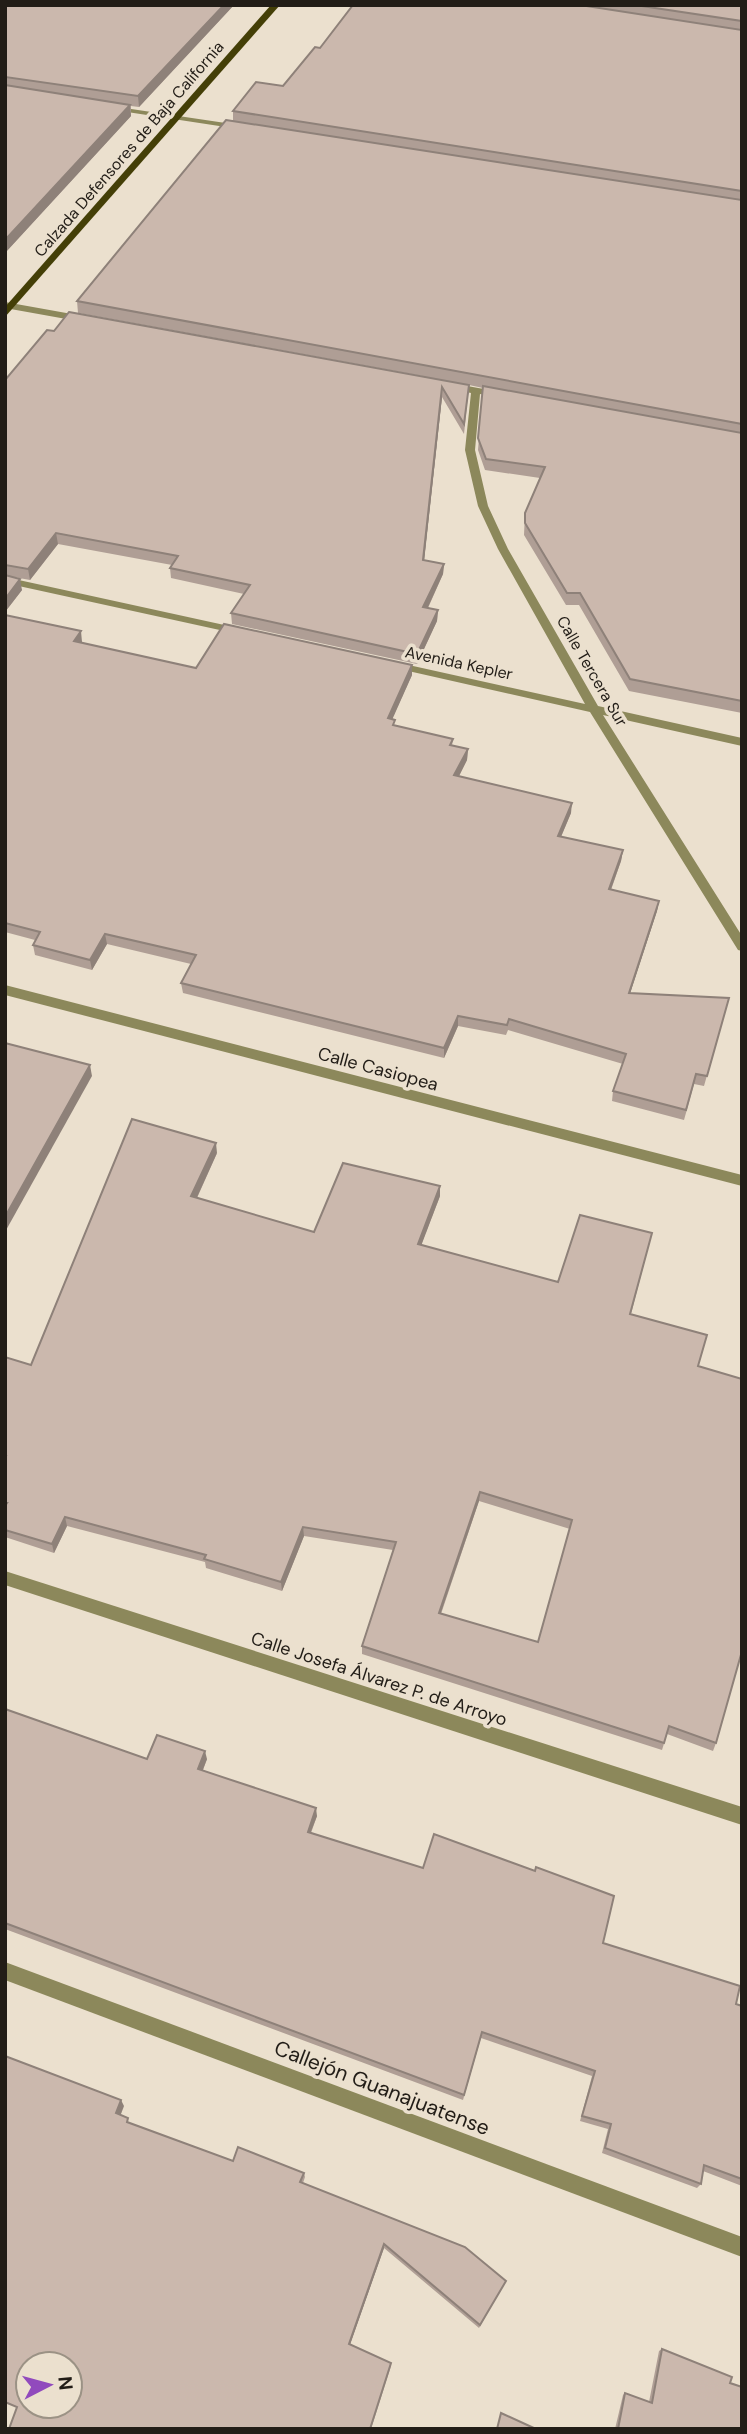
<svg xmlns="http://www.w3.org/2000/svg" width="747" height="2434" font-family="'DM Sans',sans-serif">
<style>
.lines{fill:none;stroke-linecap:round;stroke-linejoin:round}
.street{fill:#8c885b;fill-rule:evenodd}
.primary{fill:#443f07;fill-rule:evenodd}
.wall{fill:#af9e95;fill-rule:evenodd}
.shaded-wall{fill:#8e8179}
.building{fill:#cbb8ad;stroke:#8e8179;stroke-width:2;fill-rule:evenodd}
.labels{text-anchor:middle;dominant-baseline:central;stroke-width:7;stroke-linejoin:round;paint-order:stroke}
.far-street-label{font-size:16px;fill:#221d17;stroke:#ebe0ce}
.street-label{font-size:18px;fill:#221d17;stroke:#ebe0ce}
.near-street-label{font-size:21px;fill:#221d17;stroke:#ebe0ce}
</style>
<rect width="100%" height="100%" fill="#ebe0ce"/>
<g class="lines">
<!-- street -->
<g class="street">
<polygon points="111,106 239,125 243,127 239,129 114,110 111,110"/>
<polygon points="5,302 83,316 88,319 83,322 5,308"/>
<polygon points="451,383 500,392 505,395 500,398 480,394 475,450 488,506 508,549 598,706 742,738 742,746 603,715 742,936 742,951 738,950 590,712 395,668 390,665 395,662 585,704 498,549 478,506 465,450 471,393 448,388 448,384"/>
<polygon points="5,577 238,628 243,631 238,634 5,583"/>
<polygon points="5,985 742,1175 742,1186 5,995"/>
<polygon points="5,1571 742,1807 742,1825 5,1585"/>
<polygon points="5,1962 742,2237 742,2257 5,1980"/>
</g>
<!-- primary -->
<polygon class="primary" points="271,5 280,5 5,317 5,307"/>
</g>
<!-- wall -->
<g class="wall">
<polygon points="5,5 234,5 139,107 131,106 131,116 5,253"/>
<polygon points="353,5 742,5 742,713 629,691 579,605 566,605 524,535 525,513 540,478 485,470 478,450 483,388 469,385 464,434 442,397 424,560 444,564 443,574 428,608 438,610 437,621 417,664 232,624 231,613 244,594 171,578 170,568 172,565 58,544 30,580 8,576 22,590 5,612 5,380 422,376 78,313 77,301 233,121 233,111 283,86 320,48"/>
<polygon points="5,615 82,642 82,643 196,668 412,675 392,719 395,726 453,739 452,746 468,749 467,760 459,776 571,813 561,837 623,850 621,861 611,890 659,901 657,911 630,993 729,998 704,1086 694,1084 684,1120 612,1101 613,1091 623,1064 508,1030 506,1035 458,1026 444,1058 183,993 181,983 191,964 107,944 92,970 35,955 33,945 35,940 5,932"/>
<path d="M217,1153L197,1198L314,1232L440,1196L421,1245L558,1282L652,1233L631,1314L698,1366L716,1743L713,1751L667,1734L662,1750L362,1654V1646L393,1550L304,1536L282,1591L206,1568L205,1562L67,1526L54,1553L5,1537V1357L31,1365ZM479,1501L570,1529L538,1642L441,1614Z"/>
<polygon points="5,1705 8,1710 147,1759 207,1759 203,1770 317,1816 311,1833 603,1943 742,2006 742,2186 703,2171 701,2184 697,2188 602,2153 608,2129 580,2121 592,2076 481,2038 463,2100 5,1929"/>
<polygon points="124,2106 120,2115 131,2124 233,2161 304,2173 305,2177 303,2183 506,2281 479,2328 384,2248 350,2345 391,2366 371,2429 9,2429 17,2407 5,2402"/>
<polygon points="662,2349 730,2383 742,2429 615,2429 623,2395 625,2393 649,2402 659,2351"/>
</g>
<!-- shaded-wall -->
<g class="shaded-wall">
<polygon points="224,5 234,5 139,107 138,96"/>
<polygon points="130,105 131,116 5,253 5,240"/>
<polygon points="442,387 442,397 423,571 423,560"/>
<polygon points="56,533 58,544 30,580 28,569"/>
<polygon points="444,564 443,574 423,618 423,607"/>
<polygon points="20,579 22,590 5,612 5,599"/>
<polygon points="438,610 437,621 417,664 417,654"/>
<polygon points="81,631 82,642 76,652 74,641"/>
<polygon points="412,665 412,675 388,729 388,718"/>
<polygon points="468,749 467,760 454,786 454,775"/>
<polygon points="572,803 571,813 557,846 558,836"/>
<polygon points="623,850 621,861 607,900 609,889"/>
<polygon points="659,901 657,911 627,1003 629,993"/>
<polygon points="105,934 107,944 92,970 90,960"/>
<polygon points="458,1016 458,1026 444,1058 444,1048"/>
<polygon points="90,1065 92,1076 5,1232 5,1217"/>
<polygon points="216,1143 217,1153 193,1206 191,1196"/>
<polygon points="440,1186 440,1196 418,1254 418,1244"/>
<polygon points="480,1492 479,1501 438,1621 439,1613"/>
<polygon points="65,1517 67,1526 54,1553 52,1544"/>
<polygon points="303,1527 304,1536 282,1591 281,1582"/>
<polygon points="205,1751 207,1759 200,1777 198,1769"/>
<polygon points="316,1808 317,1816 308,1839 308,1832"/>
<polygon points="121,2100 124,2106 119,2119 116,2113"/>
<polygon points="384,2244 384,2248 349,2347 349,2344"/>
</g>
<!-- building -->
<g class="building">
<polygon points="5,5 224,5 138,96 5,77"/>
<polygon points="353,5 580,5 742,30 742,191 233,111 256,82 283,86 315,47 320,48"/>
<polygon points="635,5 742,5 742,21"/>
<polygon points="5,85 130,105 5,240"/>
<polygon points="226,120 742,200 742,424 77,301"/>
<polygon points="69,312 469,385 464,424 442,387 423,560 444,564 423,607 438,610 417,654 231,613 250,585 170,568 178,556 56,533 28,569 5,565 5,380 47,330 54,331"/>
<polygon points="483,386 742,433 742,701 630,679 580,593 567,593 525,523 525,513 545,467 486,459 478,438"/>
<polygon points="5,575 20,579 5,599"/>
<polygon points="5,615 81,631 74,641 196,668 224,624 412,665 388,718 395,720 393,725 453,739 450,745 468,749 454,775 572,803 558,836 623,850 609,889 659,901 629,993 729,998 707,1076 696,1074 686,1110 613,1091 626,1054 509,1019 507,1025 458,1016 444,1048 181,983 196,955 105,934 90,960 33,945 40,932 5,923"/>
<polygon points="5,1043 90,1065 5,1217"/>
<path d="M132,1119L216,1143L191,1196L314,1232L343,1163L440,1186L418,1244L558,1282L580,1215L652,1233L630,1314L707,1335L698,1366L742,1379V1651L716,1743L669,1726L664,1743L362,1646L396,1542L303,1527L281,1582L204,1559L206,1555L65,1517L52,1544L5,1530V1506L7,1503H5V1459L6,1456H5V1357L31,1365ZM480,1492L572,1520L538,1642L439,1613Z"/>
<polygon points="5,1709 147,1759 157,1735 205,1751 198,1769 316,1808 308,1832 423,1868 434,1834 535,1871 536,1867 614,1896 603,1943 740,1986 736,2004 742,2006 742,2179 704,2165 701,2184 605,2148 611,2124 582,2116 595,2071 482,2032 464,2095 5,1923"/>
<path d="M5,2056L121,2100L116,2113L128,2118L127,2122L233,2161L238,2147L304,2173L300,2182L465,2247L506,2281L480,2325L384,2244L349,2344L391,2363L370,2429H9L17,2407L5,2402ZM28,2364H70V2406H28Z"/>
<polygon points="662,2349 732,2377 730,2383 742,2387 742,2429 618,2429 625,2393 652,2403"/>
<polygon points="501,2413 536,2429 497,2429"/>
</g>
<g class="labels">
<!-- far-street labels -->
<g class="far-street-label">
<text transform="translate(129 149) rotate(-49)">Calzada Defensores de Baja California</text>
<text transform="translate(459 663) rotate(12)">Avenida Kepler</text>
<text transform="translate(592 671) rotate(60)">Calle Tercera Sur</text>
</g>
<!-- street labels -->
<g class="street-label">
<text transform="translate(378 1069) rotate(15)">Calle Casiopea</text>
<text transform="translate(379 1679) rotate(18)">Calle Josefa Álvarez P. de Arroyo</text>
</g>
<!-- near-street labels -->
<g class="near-street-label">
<text transform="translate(382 2088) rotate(21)">Callejón Guanajuatense</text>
</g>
</g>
<!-- border -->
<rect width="747" height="2434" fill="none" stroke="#221d17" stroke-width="14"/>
<!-- north arrow -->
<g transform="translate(49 2385) rotate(84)"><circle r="33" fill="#ebe0ce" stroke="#9b9285" stroke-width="2"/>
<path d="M0-5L12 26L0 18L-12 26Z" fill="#914abd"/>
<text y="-10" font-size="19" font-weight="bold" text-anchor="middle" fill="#221d17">N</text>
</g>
</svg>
